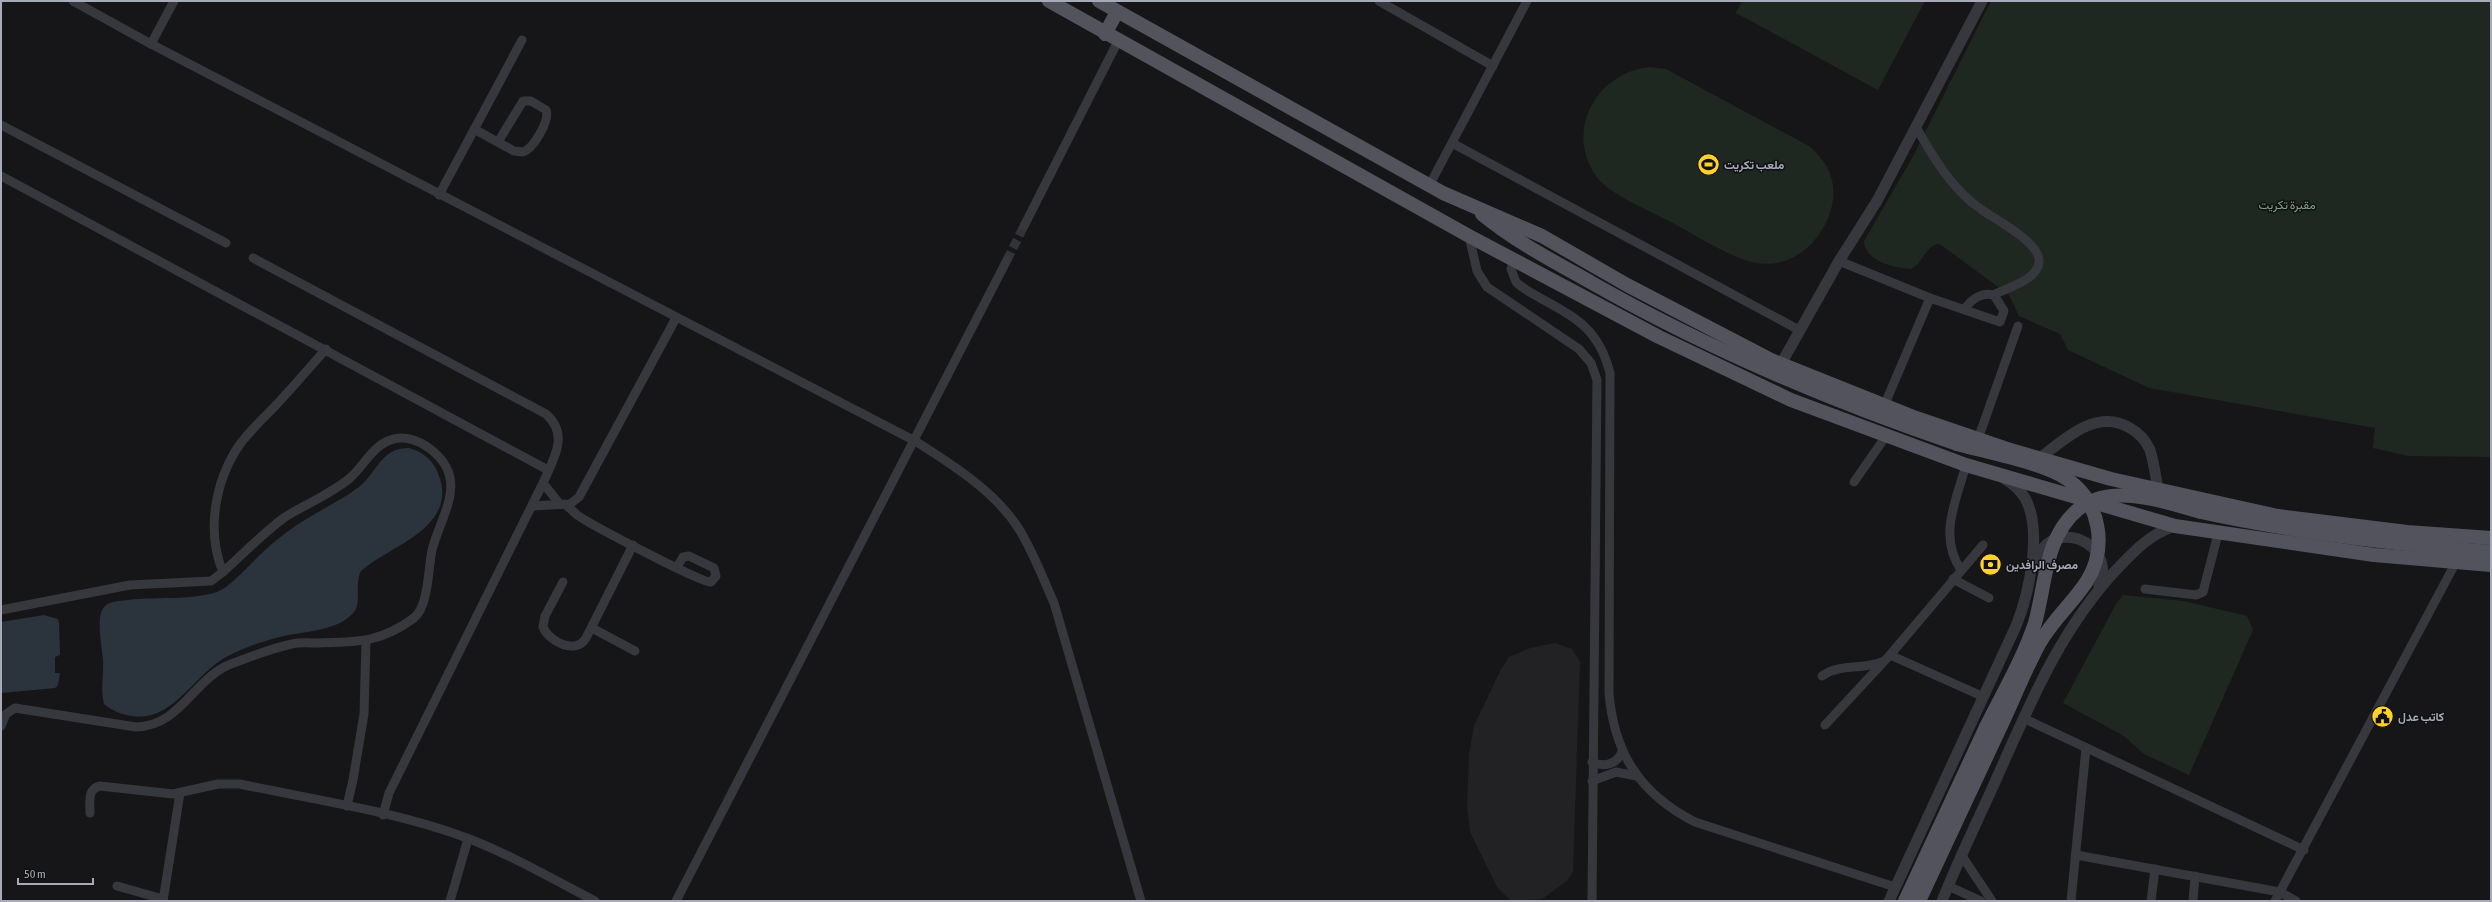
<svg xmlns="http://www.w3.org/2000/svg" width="2492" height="902" font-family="'Asap Condensed',Vazirmatn,sans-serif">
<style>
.built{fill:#222225}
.green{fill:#1e2720}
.water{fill:#2b333d}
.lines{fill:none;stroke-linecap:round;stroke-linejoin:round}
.minor-tunnel{stroke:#333438;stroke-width:9;stroke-dasharray:9 4.5;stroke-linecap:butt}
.minor{stroke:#37373e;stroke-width:9}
.tertiary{stroke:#37373e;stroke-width:11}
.primary{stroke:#53535d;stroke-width:14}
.primary-bridge{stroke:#53535d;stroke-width:14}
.labels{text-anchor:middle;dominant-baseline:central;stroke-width:3;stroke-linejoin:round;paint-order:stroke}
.poi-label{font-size:12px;font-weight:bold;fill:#a7aab9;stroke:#111113;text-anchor:start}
.park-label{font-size:12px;fill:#7da585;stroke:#111113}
</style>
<rect width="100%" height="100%" fill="#161618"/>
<!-- built -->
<polygon class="built" points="1555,643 1572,649 1580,662 1573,871 1568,880 1542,899 1515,901 1510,900 1497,887 1470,832 1467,807 1469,754 1474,726 1500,671 1509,657 1530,648"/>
<!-- green -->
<g class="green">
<polygon points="1742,1 1925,1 1878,90 1736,13"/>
<path d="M1991,1H2491V457L2408,456L2373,448L2375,428L2149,388L2068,350L2060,334L2019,316L2009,295L1941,245L1937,244C1924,249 1923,263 1911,269C1893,268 1865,261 1864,241L1912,158Z"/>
<path d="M1650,67L1666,69L1809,146C1832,165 1839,188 1829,216C1816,249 1785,272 1748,261C1722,253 1692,233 1667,220C1648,210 1607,193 1596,176C1564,130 1597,72 1650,67Z"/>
<polygon points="2123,595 2184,601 2247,616 2253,630 2189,775 2144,754 2124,736 2063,703 2116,604"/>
</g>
<!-- water -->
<g class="water">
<path d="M409,448C424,452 434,461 439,476C458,528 389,546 361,571C354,584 362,603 354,612C338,632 302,631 280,637C263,641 243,648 228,656C194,673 174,723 131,716C121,714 112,711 104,704C100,689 104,675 103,659C102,647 95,615 105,606C110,601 121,601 128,600C154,596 206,602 226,587C247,570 264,548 287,532C309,515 336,504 359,487C378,472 380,448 409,448Z"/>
<polygon points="44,615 58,619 59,623 60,655 55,657 55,673 60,673 58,685 55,688 1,693 1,622"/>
</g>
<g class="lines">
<!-- minor-tunnel -->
<polyline class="minor-tunnel" points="1007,260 1024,226"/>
<!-- minor -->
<g class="minor">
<path d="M73,1L151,44L915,441C951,464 995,491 1019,529C1033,552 1043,578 1054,603L1141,901"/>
<polyline points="1379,1 1493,66"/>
<polyline points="151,44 174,1"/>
<polyline points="1,125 226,243"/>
<path d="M1916,127C1933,157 1953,191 1982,210C1996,220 2041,243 2039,262C2037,281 2007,287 1994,295C1982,292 1971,299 1965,309"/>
<path d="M474,129L514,151L523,152C533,149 550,121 546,110L531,101H523L498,142"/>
<polyline points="1452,143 1799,330"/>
<polyline points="1,176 548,470"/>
<polyline points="1429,186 1527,1"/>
<polyline points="439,195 522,40"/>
<polyline points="1024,226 1118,41"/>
<polyline points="1469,236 1477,271 1487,287 1579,349 1591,363 1597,380 1592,901"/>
<path d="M253,258L546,414C570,435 553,460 543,483L389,793L383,815"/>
<path d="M1514,260L1511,269L1516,282C1523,289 1533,294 1542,299C1578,319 1599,330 1610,373L1609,693C1614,753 1640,794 1695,822L1895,887"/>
<polyline points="1839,261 1930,298 2000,322 2004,311 1994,295"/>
<polyline points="1884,406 1930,298"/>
<polyline points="1978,439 2018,326"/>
<polyline points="1854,482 1886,436"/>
<polyline points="543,483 559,503"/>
<path d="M566,505C571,509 575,514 580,517C594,526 703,584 711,582L716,576L714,568L689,556L683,557L677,567"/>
<polyline points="532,506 570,504 579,497 676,318"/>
<path d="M1961,570C1938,536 1956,501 1966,465"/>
<polyline points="1953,579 1989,598"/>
<path d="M563,582L545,616L543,627C549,642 576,655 586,638L633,545"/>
<polyline points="2145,589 2196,595 2203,592 2218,534"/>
<path d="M1,610L130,585L211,581L223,572C206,532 215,482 238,447C249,431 264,418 277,404C294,386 310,367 326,349"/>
<polyline points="592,628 635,651"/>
<polyline points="1890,655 1984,697"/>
<path d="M1822,676C1841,663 1862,670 1882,662"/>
<polyline points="2023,718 2304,850"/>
<polyline points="1825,725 1890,655 1983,545"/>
<path d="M1,726L6,714L15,708L136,727C181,726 194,678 231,664C250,657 272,648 292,644C300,642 310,643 318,643C357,642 380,643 414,618C429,606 428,568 432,550C441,514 471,479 429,448C420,441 406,436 394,439C374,443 364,466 350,478C331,494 306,504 285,517C263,533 243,554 223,572"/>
<path d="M1592,762C1604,768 1617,764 1622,752"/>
<polyline points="1592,781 1616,772 1637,776"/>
<polyline points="347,806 353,780 364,714 366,641"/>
<path d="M90,813C90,802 87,789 100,786L173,794L218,784H240C315,800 395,811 467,838C511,855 553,879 595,901"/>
<polyline points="2076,855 2280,892 2296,901"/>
<polyline points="1962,856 1992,901"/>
<polyline points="117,886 163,899"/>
<polyline points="1948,886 1981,901"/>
<polyline points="163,901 180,793"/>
<polyline points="450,901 468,839"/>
<polyline points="676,901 1007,260"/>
<polyline points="2071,901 2086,748"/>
<polyline points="2151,901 2155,869"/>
<polyline points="2193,901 2195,876"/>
<polyline points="2275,901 2456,562"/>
</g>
<!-- tertiary -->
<g class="tertiary">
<polyline points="1781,364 1839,261 1877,201 1982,1"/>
<path d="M2040,458C2065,439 2096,408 2130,428C2139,433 2146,441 2150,450C2154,463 2156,477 2158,490"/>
<path d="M2035,567C2037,561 2038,553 2042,549C2067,520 2116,549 2099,586"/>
<path d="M1889,901L2016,626C2029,594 2043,530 2025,498C2020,490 2013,484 2005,479"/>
<path d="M1942,901C1958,861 1977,822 1995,782C2029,706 2059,631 2117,569C2135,550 2150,534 2175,526"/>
</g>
<!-- primary -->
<g class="primary">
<polyline points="1049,1 1469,236 1659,337 1791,400 1966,465 2175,526 2374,555 2491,565"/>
<polyline points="1099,1 1443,193 1542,236 1627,285 1771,360 1916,418 2007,449 2111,479 2278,516 2407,532 2491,538"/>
<polyline points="1105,34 1117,12"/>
<path d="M1482,214C1516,242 1555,262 1592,283C1708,349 1831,401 1957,444"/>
<path d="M2201,512C2296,533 2393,544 2491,552"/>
<polyline points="1905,901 1986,727"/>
<polyline points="1919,901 1998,732"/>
</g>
<!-- primary-bridge -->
<g class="primary-bridge">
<path d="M1957,444C1986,452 2044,463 2067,479C2100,502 2108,547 2087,581C2073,603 2053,619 2039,644C2024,672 2012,703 1998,732"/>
<path d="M1986,727C2003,693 2023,659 2035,623C2042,598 2044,570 2053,546C2082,473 2144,496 2201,512"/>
</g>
</g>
<!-- icons -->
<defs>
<symbol id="stadium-disc" viewBox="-11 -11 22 22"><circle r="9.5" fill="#fed228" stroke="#111113"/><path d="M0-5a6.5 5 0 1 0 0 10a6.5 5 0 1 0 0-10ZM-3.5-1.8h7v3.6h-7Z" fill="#111"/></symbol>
<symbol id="bank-disc" viewBox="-11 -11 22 22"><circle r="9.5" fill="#fed228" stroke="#111113"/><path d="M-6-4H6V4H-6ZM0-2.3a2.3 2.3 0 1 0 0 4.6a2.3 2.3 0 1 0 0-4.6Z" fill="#111"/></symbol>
<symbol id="civic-disc" viewBox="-11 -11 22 22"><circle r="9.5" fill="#fed228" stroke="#111113"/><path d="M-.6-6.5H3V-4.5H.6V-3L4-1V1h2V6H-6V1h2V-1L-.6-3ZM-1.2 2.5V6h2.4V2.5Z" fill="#111"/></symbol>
</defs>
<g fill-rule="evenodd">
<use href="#stadium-disc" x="1696" y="152" width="25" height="25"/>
<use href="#bank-disc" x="1978" y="552" width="25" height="25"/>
<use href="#civic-disc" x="2370" y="704" width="25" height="25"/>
</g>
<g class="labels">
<!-- poi labels -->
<g class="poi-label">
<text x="1724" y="165">ملعب تكريت</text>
<text x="2006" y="565">مصرف الرافدين</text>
<text x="2398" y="717">كاتب عدل</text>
</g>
<!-- park labels -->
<g class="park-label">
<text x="2287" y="205">مقبرة تكريت</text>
</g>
</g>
<!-- border -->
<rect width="2492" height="902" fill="none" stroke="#a7aab9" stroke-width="4"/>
<!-- scale -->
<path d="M18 878v6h75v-6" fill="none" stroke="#a7aab9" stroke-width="2"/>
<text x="24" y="878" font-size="12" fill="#a7aab9" stroke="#111113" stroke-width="3" paint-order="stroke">50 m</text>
</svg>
